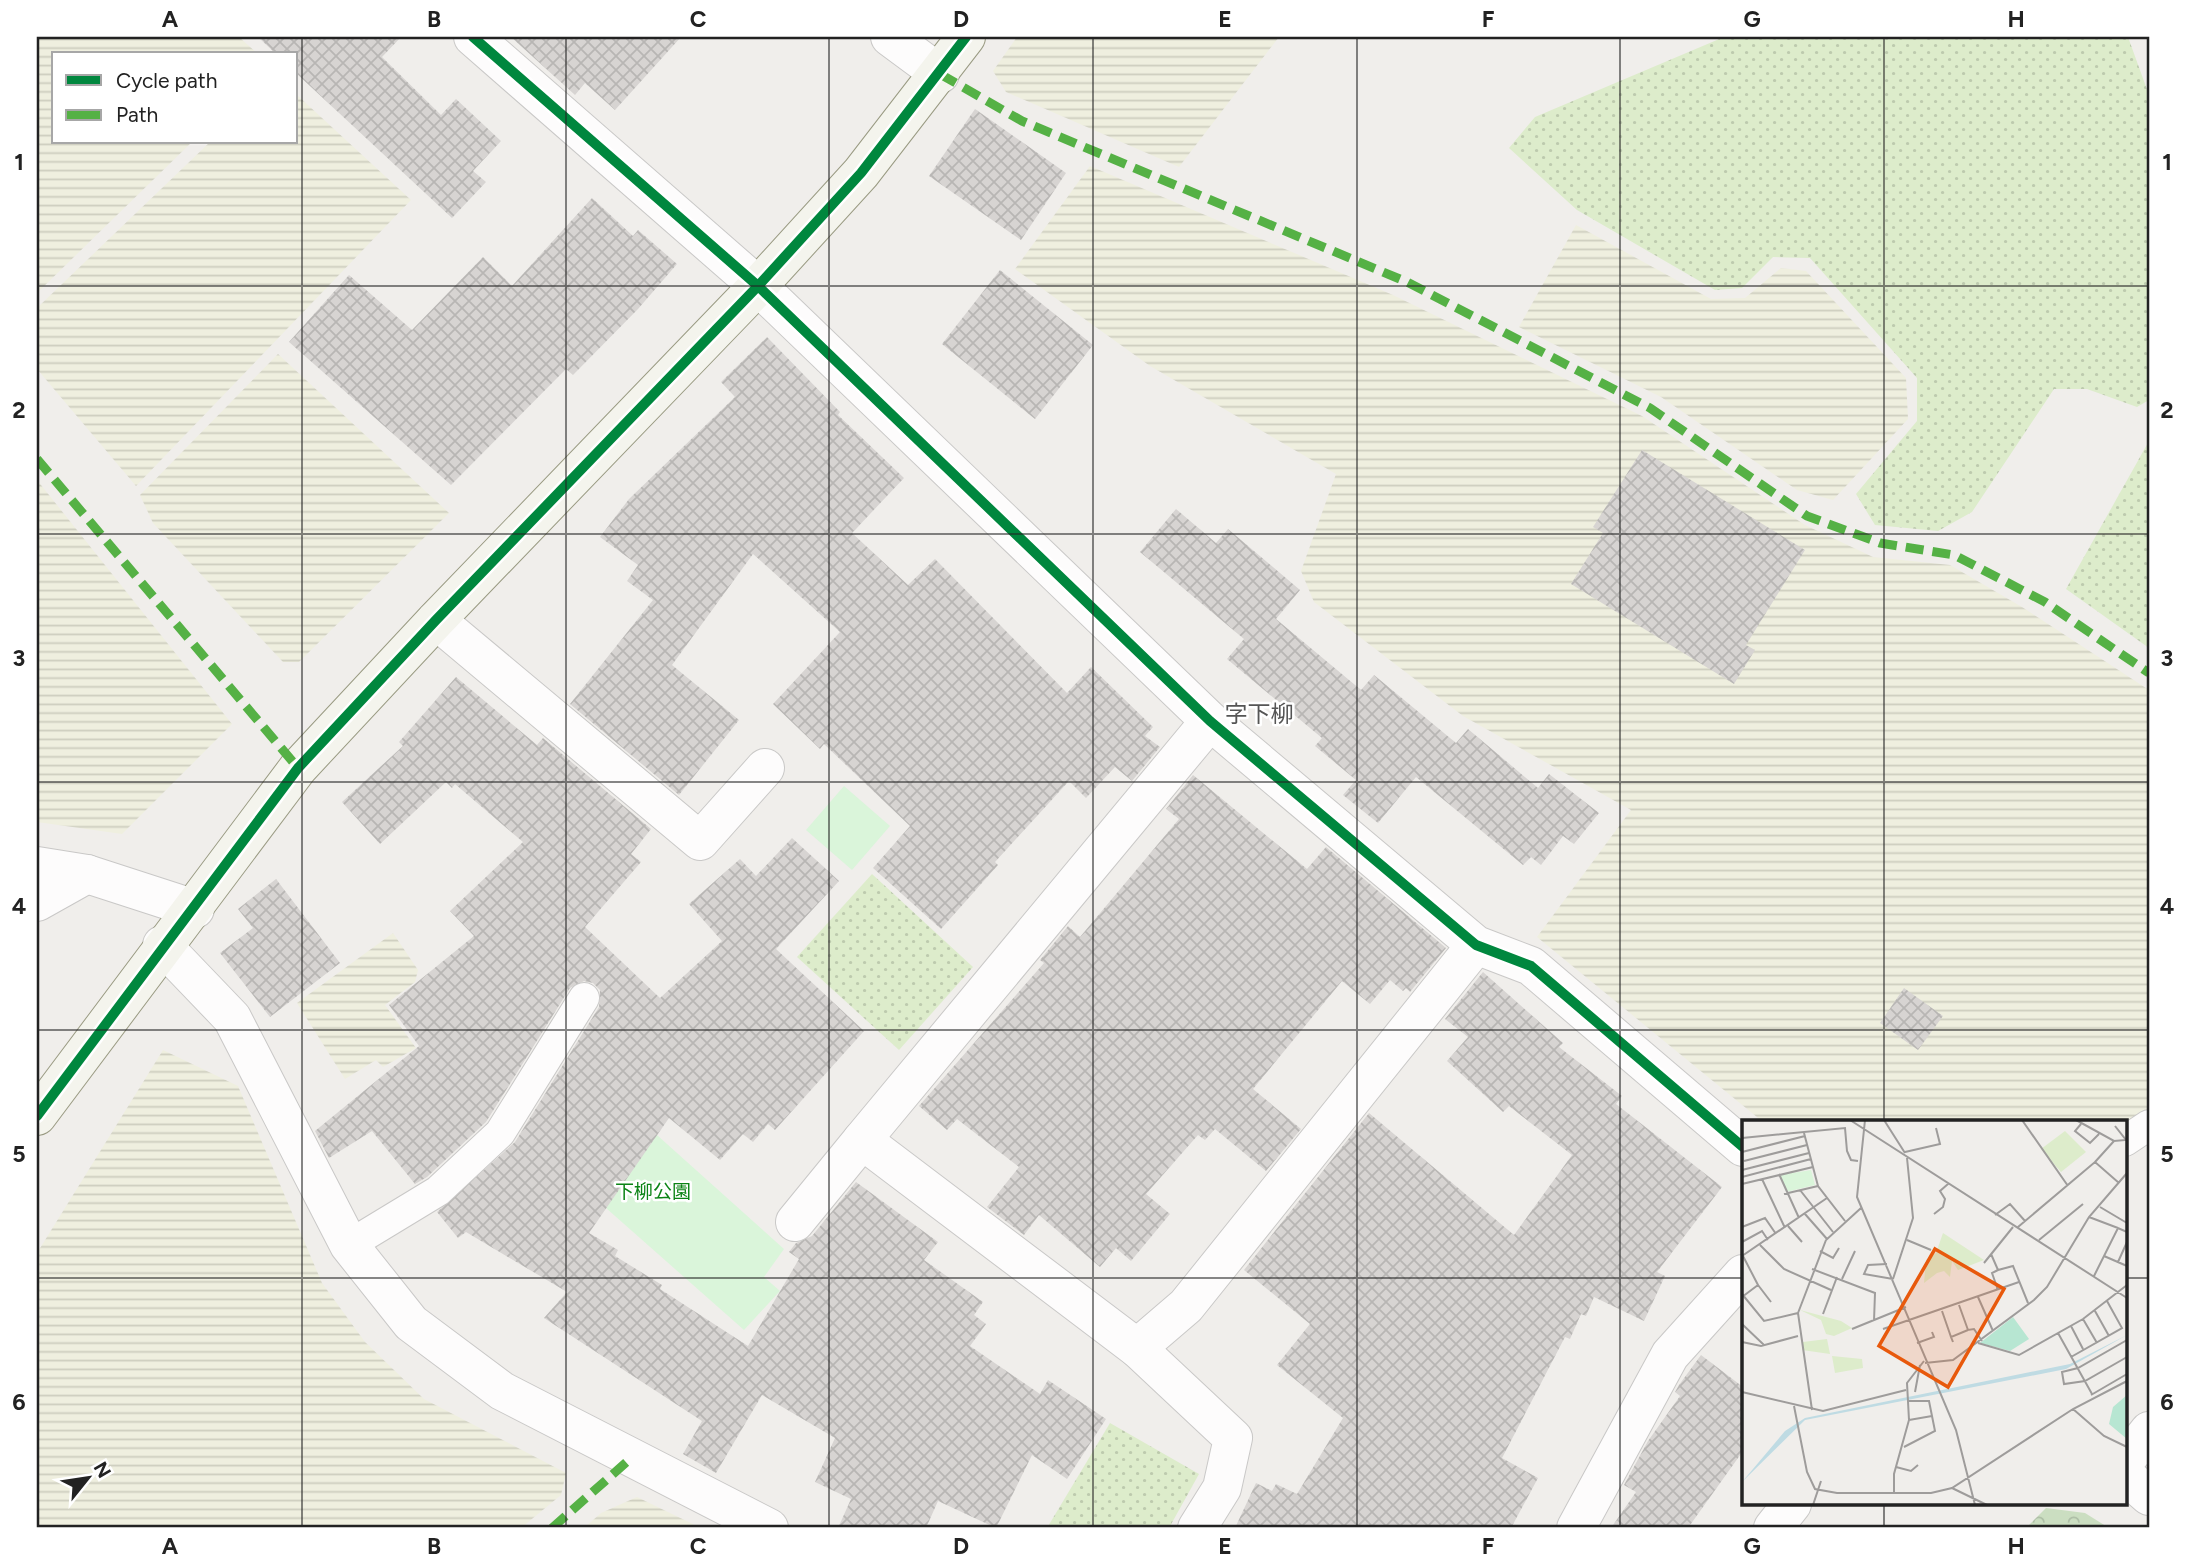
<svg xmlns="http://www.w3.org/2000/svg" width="2186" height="1565" font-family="Figtree,'Noto Sans JP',sans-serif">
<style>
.farmland{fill:url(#farmland-rules)}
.grass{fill:url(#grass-dots)}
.forest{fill:url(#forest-crowns)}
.park{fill:#daf5da}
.building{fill:url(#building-cross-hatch)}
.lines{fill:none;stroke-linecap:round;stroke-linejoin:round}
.lane-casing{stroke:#c9c8c7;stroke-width:32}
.street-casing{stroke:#c9c8c7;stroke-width:40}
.secondary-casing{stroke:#999a82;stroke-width:40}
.lane{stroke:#fdfcfc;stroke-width:30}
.street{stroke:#fdfcfc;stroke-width:38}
.secondary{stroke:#f4f4ed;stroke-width:38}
.quiet{stroke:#55b145;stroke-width:9;stroke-dasharray:18 9;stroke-linecap:butt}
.cycleway-casing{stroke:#fff;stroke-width:15}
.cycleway{stroke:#00873e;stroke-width:10}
.grid{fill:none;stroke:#222;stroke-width:2;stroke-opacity:0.55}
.labels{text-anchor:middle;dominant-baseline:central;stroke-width:5;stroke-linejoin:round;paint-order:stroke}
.park-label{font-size:19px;fill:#0c8416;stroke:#fff}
.quarter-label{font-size:23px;fill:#555;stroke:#fff}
.inset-road{fill:none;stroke:#9e9c9b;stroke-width:2}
.view{fill:#e8590c;fill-opacity:0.15;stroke:#e8590c;stroke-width:3.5}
.inset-edge{fill:none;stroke:#222;stroke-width:3.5}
.neatline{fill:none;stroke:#222;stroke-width:2.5}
.grid-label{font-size:23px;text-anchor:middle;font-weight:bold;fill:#222}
</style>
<defs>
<pattern id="farmland-rules" width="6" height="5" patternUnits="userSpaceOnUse" patternTransform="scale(1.75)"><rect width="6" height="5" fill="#efefdf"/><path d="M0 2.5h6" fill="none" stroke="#cdcdbf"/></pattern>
<pattern id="grass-dots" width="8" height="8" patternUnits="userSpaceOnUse" patternTransform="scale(1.75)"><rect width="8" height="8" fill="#ddeccb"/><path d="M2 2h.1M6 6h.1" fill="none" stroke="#bdcaae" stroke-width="1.8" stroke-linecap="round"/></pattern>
<pattern id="forest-crowns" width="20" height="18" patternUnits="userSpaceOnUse" patternTransform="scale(1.75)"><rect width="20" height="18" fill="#cbdec1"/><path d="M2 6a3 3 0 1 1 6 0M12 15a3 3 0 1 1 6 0" fill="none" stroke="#aebea6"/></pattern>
<pattern id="building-cross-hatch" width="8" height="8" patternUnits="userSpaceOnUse" patternTransform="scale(1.75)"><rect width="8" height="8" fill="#d7d4d2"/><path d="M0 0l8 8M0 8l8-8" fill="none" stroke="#b8b6b4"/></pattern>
</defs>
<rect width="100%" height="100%" fill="#f0eeeb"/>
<!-- farmland -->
<g class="farmland">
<polygon points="37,37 239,37 258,54 54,54 54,142 192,142 37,293"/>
<polygon points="1017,37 1279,37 1179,167 1006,92 993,71"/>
<polygon points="296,94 411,200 136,486 37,369 37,308 210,142 296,142"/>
<polygon points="1090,166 1393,295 1642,416 1805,525 1873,557 1950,565 2022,607 2149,690 2149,1110 2125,1125 2125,1122 1763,1122 1537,937 1631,810 1463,716 1314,602 1301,571 1336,474 1150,366 1015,269"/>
<polygon points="1576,225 1711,299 1745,298 1781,268 1806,271 1906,378 1908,419 1833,500 1797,490 1661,397 1519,327"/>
<polygon points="278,354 449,513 299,662 283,662 153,523 140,495"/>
<polygon points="37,480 232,724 122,834 37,822"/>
<polygon points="393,933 418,970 415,982 385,1005 416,1048 383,1067 376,1060 345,1079 297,1003"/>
<polygon points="163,1050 238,1086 322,1283 365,1342 424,1399 566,1473 561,1495 521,1528 37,1528 37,1253"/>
<polygon points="637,1497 701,1528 584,1528 601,1513"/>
</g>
<!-- grass -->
<g class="grass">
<polygon points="1724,37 2128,37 2149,95 2149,400 2137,407 2087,389 2054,389 1972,512 1938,531 1875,525 1856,494 1917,421 1917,378 1810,258 1773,257 1742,288 1715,290 1577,210 1509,148 1535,117"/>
<polygon points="2149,441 2149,648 2066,589"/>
<polygon points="872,874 973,967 899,1050 797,957"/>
<polygon points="1110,1423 1199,1474 1169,1528 1047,1528"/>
</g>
<!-- forest -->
<polygon class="forest" points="2046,1508 2085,1513 2109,1528 2026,1528"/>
<!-- park -->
<g class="park">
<polygon points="844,786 890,826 852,870 806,830"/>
<polygon points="638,1118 784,1249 764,1277 780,1291 744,1330 589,1193"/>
</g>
<!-- building -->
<g class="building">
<polygon points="258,37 401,37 382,57 441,115 456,99 501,141 473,171 486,182 452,218 296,73 296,54 276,54"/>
<polygon points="511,37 681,37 615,110 585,83 575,95"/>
<polygon points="975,109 1066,173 1021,240 929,176"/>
<polygon points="592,198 633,236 638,230 677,264 638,309 573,375 566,369 451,485 289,342 349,275 412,330 483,257 512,286"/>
<polygon points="1000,270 1093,345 1035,419 942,344"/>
<polygon points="767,337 840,412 838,415 904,478 852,533 908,585 935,559 1067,693 1091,667 1153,727 1145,736 1160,747 1132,781 1115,767 1086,798 1069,781 995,862 998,865 941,929 873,868 910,826 824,744 820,749 773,704 840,632 753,554 672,665 739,720 679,795 570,704 653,600 627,581 638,565 600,537 629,499 735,397 721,382"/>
<polygon points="1642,450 1805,550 1746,645 1755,650 1734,684 1571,584 1603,533 1593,527"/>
<polygon points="1176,509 1216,543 1228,529 1300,590 1276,619 1361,690 1374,675 1456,743 1468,729 1538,788 1549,774 1599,813 1574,844 1563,836 1541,865 1531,857 1523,865 1416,777 1378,823 1343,795 1356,780 1315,746 1322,738 1227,659 1244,639 1140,552"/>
<polygon points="456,677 537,745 543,738 651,829 631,854 641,862 585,927 660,998 722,941 689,904 740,859 756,876 792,838 839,881 776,949 864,1031 775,1130 768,1124 753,1142 743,1134 720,1160 669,1118 589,1233 618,1250 615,1256 662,1285 660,1289 748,1346 799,1259 789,1252 796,1243 812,1236 856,1182 938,1242 924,1260 983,1302 974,1315 986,1324 970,1346 1040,1394 1048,1380 1106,1419 1067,1479 1032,1455 996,1528 938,1501 926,1528 838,1528 851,1499 815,1482 835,1438 762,1395 716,1473 683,1454 702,1421 544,1318 567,1292 466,1232 458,1238 437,1212 515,1142 599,1007 600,990 593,983 584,981 570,988 486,1122 427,1177 415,1184 372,1131 329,1158 315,1131 419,1046 389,1005 474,936 450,911 523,842 455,784 452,788 446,782 380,844 342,802 403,746 399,742"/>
<polygon points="1193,775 1307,869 1326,847 1446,948 1410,992 1406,988 1403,991 1390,980 1370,1004 1342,981 1253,1089 1301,1129 1266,1171 1215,1129 1205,1140 1198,1135 1146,1194 1170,1214 1131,1261 1116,1248 1100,1267 1039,1215 1024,1235 987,1207 1019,1167 957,1119 947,1130 919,1106 1044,963 1040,960 1068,926 1080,937 1179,819 1166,809"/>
<polygon points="276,879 340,963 270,1017 220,953 253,928 238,909"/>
<polygon points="1483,972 1563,1043 1559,1047 1622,1096 1616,1104 1722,1187 1657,1272 1665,1276 1644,1321 1594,1297 1586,1316 1581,1314 1570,1339 1565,1337 1502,1458 1538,1478 1511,1528 1235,1528 1256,1483 1272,1491 1276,1484 1297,1494 1343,1418 1277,1365 1310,1324 1244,1270 1369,1113 1514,1235 1572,1155 1509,1106 1503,1112 1447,1061 1468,1037 1445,1019"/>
<polygon points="1904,988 1943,1016 1918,1050 1880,1023"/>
<polygon points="1701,1355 1743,1387 1743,1451 1688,1528 1611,1528 1636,1492 1624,1485 1648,1441 1680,1396 1675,1392 1679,1385"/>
</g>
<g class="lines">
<defs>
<g id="lane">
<polyline points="2125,1141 2149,1125"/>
<polyline points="349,1245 438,1191 500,1133 584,998"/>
</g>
<g id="street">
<polyline points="473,37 758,286 1210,721 1476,945 1531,966 1743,1147"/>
<polyline points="890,37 940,74"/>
<polyline points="436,620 700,841 765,768"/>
<polyline points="37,866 87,874 195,909"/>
<polyline points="37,902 87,874"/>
<polyline points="162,945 232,1018 349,1245 411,1323 502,1391 769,1528"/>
<polyline points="862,1140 1210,721"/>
<polyline points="795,1222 862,1140 1137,1348"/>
<polyline points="2125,1461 2149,1431"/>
<polyline points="2125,1475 2149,1496"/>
<polyline points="1197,1528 1222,1488 1233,1438 1137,1348 1186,1306 1476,945"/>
<polyline points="1576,1528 1670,1355 1743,1274"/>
<polyline points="1773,1528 1792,1504"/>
</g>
<polyline id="secondary" points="37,1116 298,768 436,620 758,286 861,173 966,37"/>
</defs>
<!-- lane casing -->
<use href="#lane" class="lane-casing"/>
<!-- street casing -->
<use href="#street" class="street-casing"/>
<!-- secondary casing -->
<use href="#secondary" class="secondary-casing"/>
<!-- lane -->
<use href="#lane" class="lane"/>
<!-- street -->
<use href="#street" class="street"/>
<!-- secondary -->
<use href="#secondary" class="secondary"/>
<!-- quiet -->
<g class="quiet">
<polyline points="940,74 1022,121 1407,282 1650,408 1807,516 1880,543 1954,555 2045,602 2149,673"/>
<polyline points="37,459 298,768"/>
<polyline points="552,1528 630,1459"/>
</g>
<defs>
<g id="cycleway">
<polyline points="473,37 758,286 1210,721 1476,945 1531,966 1743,1147"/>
<polyline points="37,1116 298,768 436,620 758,286 861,173 966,37"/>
</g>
</defs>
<!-- cycleway casing -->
<use href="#cycleway" class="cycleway-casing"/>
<!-- cycleway -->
<use href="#cycleway" class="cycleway"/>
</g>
<!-- grid -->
<path class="grid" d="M302,37V1528M566,37V1528M829,37V1528M1093,37V1528M1357,37V1528M1620,37V1528M1884,37V1122M37,286H2149M37,534H2149M37,782H2149M37,1030H2149M37,1278H1743M2125,1278H2149M1884,1504V1528"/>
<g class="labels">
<!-- park labels -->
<g class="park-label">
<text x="653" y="1191">下柳公園</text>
</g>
<!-- quarter labels -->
<g class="quarter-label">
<text x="1259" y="714">字下柳</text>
</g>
</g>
<!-- overview -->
<g transform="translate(1742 1120)">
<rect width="385" height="385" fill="#f0eeeb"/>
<path d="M323,11L344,32L319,52L299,29ZM201,113L242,140L216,150L210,141L208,157L202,151L195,153L182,163L184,140L194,133ZM58,190L99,201L110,208L92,216L84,214L79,200ZM85,219L88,234L60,230L61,222ZM90,236L120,239L121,248L93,253Z" fill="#ddeccb"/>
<path d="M69,50L73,65L44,72L38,55Z" fill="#daf5da"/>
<path d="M271,197L287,219L268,231L238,223ZM385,275V319L367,304L371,287Z" fill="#b7e6d2"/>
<path d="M385,215L324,249L63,300L0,362L43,311L63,298L328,244Z" fill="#bfdbe3"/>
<path class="inset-road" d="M108,0L385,178M123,0L115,77L214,310L233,385M142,0L163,33M280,0L326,66M334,0L372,21L384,20L373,6M339,4L333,11L348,23L357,14M62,13L76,66L103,101M0,18L103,8L105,31L109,40L116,41M0,32L63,16M163,32L198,24L194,8M2,41L65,25M353,42L372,21M0,50L67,33M37,54L57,98M0,57L69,39M20,59L43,108M0,64L71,47M58,70L91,112M42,74L76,66M358,87L385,103M63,94L85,119M192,94L201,87L203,79L198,71L206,64M253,95L268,84L283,101M347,97L376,108M46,106L60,122M0,107L23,98L34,114M276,107L353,42L377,63M165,120L189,130M297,120L341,84M0,122L20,111L26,120M18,125L42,149L89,170M78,131L91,138L97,128M249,134L256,150L271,146L286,183M0,136L85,78M362,136L385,146M376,142L385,122M242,143L271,107M145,144L126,145L122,154L151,159M70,149L133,173L132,201M256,150L250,153L256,170M352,156L376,108L385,112M100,159L113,131M151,159L171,98L165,38M16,165L29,182M0,174L22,201L56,193M0,177L16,165L1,136M236,177L251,211M217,185L226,210L232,209L240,221M200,191L209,217M353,191L367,216M81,194L95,157M341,199L355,223M0,204L22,225M329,206L341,229M110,209L164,187M141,209L277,162M316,213L350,274M385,220L336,248L320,252L322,264L343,261L385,237M0,222L19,226L56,216M211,222L209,217L226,210M175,223L192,217L190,212M236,223L277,235L341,199L385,165M329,237L380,208L365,181M183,243L211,240L292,180L305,167L347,97L385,53M0,272L81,291L164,270M173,272L178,245M349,275L385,254M52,286L65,352L73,369L95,373H189L210,368L331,289L385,261M331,289L362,316L385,327M70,290L56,193L84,120L119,88M167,300L190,296M162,327L193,311L187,281H166M154,347L169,351L176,345M210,368L245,385M152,373V354L167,300L165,263L182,241M71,385L79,361"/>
<path class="view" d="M193,129L262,169L206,267L137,226Z"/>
<rect width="385" height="385" class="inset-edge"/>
</g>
<!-- border -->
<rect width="2186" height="1565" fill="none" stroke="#ffffff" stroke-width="77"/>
<!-- legend -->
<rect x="52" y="52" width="245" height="91" fill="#ffffff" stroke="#a7a7a7" stroke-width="2"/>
<rect x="66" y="75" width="35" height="10" fill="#00873e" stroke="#a7a7a7" stroke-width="2"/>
<text x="116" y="88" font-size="21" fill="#222222">Cycle path</text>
<rect x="66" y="110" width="35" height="10" fill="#55b145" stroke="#a7a7a7" stroke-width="2"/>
<text x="116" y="122" font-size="21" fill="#222222">Path</text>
<!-- north arrow -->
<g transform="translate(88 1478) rotate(60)" stroke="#ffffff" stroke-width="5" paint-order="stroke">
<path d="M0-5L12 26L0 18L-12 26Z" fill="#222222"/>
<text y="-10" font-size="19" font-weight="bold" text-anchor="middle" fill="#222222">N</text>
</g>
<rect x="38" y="38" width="2110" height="1488" class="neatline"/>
<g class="grid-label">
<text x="170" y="27">A</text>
<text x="434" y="27">B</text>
<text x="698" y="27">C</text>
<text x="961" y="27">D</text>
<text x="1225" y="27">E</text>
<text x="1488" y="27">F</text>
<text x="1752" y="27">G</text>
<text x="2016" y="27">H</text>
<text x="19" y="170">1</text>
<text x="2167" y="170">1</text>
<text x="19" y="418">2</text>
<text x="2167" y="418">2</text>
<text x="19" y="666">3</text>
<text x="2167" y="666">3</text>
<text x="19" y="914">4</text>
<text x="2167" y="914">4</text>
<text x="19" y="1162">5</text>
<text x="2167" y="1162">5</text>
<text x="19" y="1410">6</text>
<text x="2167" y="1410">6</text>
<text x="170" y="1554">A</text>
<text x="434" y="1554">B</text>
<text x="698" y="1554">C</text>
<text x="961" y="1554">D</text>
<text x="1225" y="1554">E</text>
<text x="1488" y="1554">F</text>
<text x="1752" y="1554">G</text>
<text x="2016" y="1554">H</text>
</g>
</svg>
